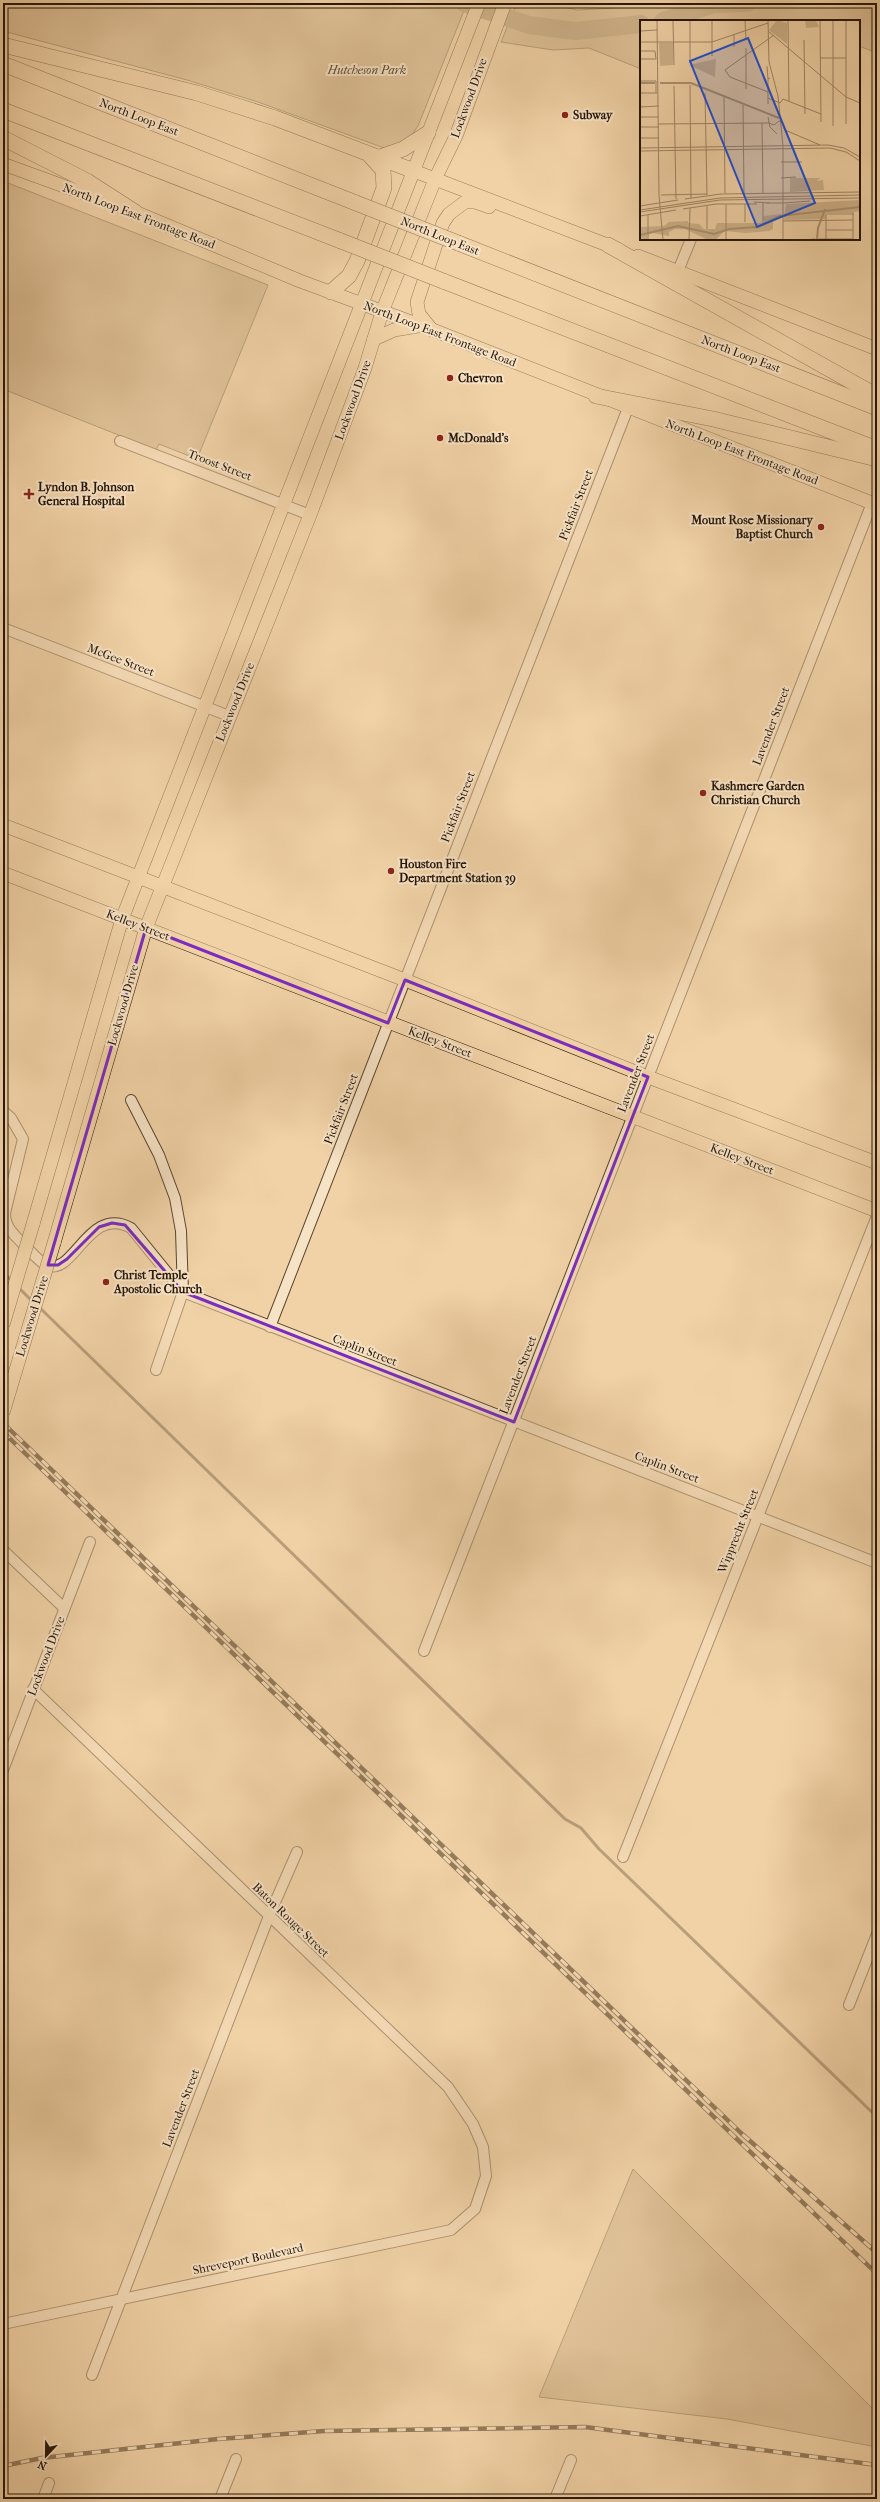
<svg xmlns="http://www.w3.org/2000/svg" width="880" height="2502" font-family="'IM FELL French Canon',serif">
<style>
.green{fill:#ceb28b;stroke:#7a6448}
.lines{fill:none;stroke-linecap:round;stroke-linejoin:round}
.stream{stroke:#766046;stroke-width:3}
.river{stroke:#ac9270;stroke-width:18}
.minor-casing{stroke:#59442e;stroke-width:12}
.major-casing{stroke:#261506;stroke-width:14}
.highway-casing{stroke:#261506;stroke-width:16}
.minor{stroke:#f6e2c5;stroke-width:10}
.major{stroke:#f1d2a6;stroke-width:13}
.highway{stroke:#f1d2a6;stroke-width:15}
.rail-casing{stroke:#261506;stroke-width:4.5}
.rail{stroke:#f6e2c5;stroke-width:3;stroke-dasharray:9;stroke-linecap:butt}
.major-bridge-casing{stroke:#261506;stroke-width:14;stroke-linecap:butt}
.highway-bridge-casing{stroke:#261506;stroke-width:16;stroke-linecap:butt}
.major-bridge{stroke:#f1d2a6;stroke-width:13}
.highway-bridge{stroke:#f1d2a6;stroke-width:15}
.marked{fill:none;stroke:#7b2cbf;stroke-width:3;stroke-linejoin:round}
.poi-dot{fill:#8f2418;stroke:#f6e2c5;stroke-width:1.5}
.labels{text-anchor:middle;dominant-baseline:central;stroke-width:4;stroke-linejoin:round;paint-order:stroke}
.park-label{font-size:12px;font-style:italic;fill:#58442e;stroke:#f6e2c5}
.street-label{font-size:12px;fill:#261506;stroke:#f6e2c5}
.poi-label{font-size:12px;font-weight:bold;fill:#261506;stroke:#f6e2c5;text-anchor:start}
.inset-river{fill:none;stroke:#ac9270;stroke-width:2}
.inset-road{fill:none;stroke:#a08666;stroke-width:1}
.view{fill:#1d4ed8;fill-opacity:0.15;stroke:#1d4ed8;stroke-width:2}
.inset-edge{fill:none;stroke:#261506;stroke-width:2}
</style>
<rect width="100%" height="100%" fill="#f1d2a6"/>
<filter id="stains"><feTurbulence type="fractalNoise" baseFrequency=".005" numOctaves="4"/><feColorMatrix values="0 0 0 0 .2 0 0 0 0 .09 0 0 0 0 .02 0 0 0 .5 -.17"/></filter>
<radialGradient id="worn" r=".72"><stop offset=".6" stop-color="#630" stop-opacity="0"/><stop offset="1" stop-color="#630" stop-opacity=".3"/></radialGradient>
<!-- green -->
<g class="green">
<polygon points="3,3 467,3 418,126 406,143 387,149 258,102 187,80 3,31"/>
<polygon points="517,3 546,3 577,10 614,8 639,3 877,3 877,53 859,46 859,21 641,21 641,69 589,48 553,50 501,42"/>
<polygon points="3,181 268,285 197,459 159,444 156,450 3,389"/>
<polygon points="633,2169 877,2413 877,2447 727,2419 539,2397"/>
</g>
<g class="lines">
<!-- stream -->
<g class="stream">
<polyline points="5,1274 12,1281"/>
<polyline points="19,1288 33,1302"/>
<polyline points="39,1307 565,1819 581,1828 599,1849 877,2117"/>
</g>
<!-- river -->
<g class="river">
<polyline points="464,3 529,25 575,31 641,24"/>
<polyline points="663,21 714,4 747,3"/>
</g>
<defs>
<g id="minor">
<polyline points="678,271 691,239"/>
<polyline points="120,441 310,515"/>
<polyline points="3,628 229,716"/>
<polyline points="131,1100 159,1155 175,1198 181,1231 183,1292 156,1370"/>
<path d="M3,1111L11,1118L23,1139L5,1213C5,1228 14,1234 23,1244C30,1250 38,1261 46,1265C74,1278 88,1204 131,1228L183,1292L877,1563"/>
<polyline points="270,1327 628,408"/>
<polyline points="3,1550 64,1608"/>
<polyline points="424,1651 872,503"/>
<polyline points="3,1770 90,1542"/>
<polyline points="623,1857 877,1216"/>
<polyline points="849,2005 877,1934"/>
<polyline points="3,2324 451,2230 475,2209 486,2176 483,2147 473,2124 448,2087 33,1689"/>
<polyline points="92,2375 269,1916 297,1852"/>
<polyline points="43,2499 49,2483"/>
<polyline points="220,2499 236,2459"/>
<polyline points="555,2499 571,2460"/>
</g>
<g id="major">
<polyline points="3,164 135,212 300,281 433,330 877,505"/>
<polyline points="414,171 618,249"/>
<polyline points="638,256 877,349"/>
<polyline points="432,330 419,314 417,302 443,223 449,214 465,202 475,202 489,207"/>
<polyline points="374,339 394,330 418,326"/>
<polyline points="3,825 405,980 648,1077 877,1163"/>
<polyline points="3,873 877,1211"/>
<polyline points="33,1224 122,919 479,3"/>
<polyline points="54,1243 146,928 310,515 365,368 382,312 436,177 456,136 505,3"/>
</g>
<g id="highway">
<polyline points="3,45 197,93 275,118 414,171"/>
<polyline points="3,64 356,203"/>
<polyline points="3,110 341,241"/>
<polyline points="3,138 87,181 135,212"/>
<polyline points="377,158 403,149 428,133"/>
<polyline points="458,243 877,408"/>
<polyline points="608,245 877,396"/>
<polyline points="443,281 877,449"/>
<polyline points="331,292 349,276 357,261 384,188 383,170 371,157"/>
<polyline points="596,396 713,419 877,459"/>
</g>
</defs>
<!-- minor casing -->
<use href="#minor" class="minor-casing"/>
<!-- major casing -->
<use href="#major" class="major-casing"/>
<!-- highway casing -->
<use href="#highway" class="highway-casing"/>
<!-- minor -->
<use href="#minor" class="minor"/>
<!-- major -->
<use href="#major" class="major"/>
<!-- highway -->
<use href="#highway" class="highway"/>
<defs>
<g id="rail">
<polyline points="3,1423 741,2133 877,2253"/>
<polyline points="3,1432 877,2274"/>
<polyline points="3,2466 42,2458 218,2439 324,2431 585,2427 877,2465"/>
</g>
</defs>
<!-- rail casing -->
<use href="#rail" class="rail-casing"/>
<!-- rail -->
<use href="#rail" class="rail"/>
<defs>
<g id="major-bridge">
<polyline points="3,1325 33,1224"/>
<polyline points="3,1413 54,1243"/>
</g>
<g id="highway-bridge">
<polyline points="356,203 458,243"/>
<polyline points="341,241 443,281"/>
</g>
</defs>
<!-- major-bridge casing -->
<use href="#major-bridge" class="major-bridge-casing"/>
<!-- highway-bridge casing -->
<use href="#highway-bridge" class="highway-bridge-casing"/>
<!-- major-bridge -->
<use href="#major-bridge" class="major-bridge"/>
<!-- highway-bridge -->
<use href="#highway-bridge" class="highway-bridge"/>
</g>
<!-- marked area -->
<path d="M0 0H880V2502H0ZM146,928L388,1023L405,980L648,1077L514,1422L183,1292L125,1225L112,1223L99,1227L67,1259L58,1265H48Z" fill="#f1d2a6" fill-opacity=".55" fill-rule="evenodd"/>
<path class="marked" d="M146,928L388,1023L405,980L648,1077L514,1422L183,1292L125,1225L112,1223L99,1227L67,1259L58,1265H48Z"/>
<!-- markers -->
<g class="poi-dot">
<circle cx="565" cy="115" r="4"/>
<circle cx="450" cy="378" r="4"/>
<circle cx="440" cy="438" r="4"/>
<path d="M27 488h4v4h4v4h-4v4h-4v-4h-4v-4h4z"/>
<circle cx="821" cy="527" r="4"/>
<circle cx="703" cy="793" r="4"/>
<circle cx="391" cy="871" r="4"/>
<circle cx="106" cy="1282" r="4"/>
</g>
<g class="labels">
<!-- park labels -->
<g class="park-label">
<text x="367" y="70">Hutcheson Park</text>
</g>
<!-- street labels -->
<g class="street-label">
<text transform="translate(469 98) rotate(-70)">Lockwood Drive</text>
<text transform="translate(139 117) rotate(21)">North Loop East</text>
<text transform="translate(139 216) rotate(21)">North Loop East Frontage Road</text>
<text transform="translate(440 236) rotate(22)">North Loop East</text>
<text transform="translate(440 334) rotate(21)">North Loop East Frontage Road</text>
<text transform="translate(741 354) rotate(21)">North Loop East</text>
<text transform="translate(353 400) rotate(-70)">Lockwood Drive</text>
<text transform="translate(742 452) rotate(21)">North Loop East Frontage Road</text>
<text transform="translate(220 465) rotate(21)">Troost Street</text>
<text transform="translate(576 505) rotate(-69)">Pickfair Street</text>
<text transform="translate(121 660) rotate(21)">McGee Street</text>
<text transform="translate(235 702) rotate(-68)">Lockwood Drive</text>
<text transform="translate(771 726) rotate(-69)">Lavender Street</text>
<text transform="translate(458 807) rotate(-69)">Pickfair Street</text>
<text transform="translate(138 925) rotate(21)">Kelley Street</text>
<text transform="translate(123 1005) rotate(-74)">Lockwood Drive</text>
<text transform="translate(440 1042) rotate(21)">Kelley Street</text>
<text transform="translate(636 1073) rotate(-69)">Lavender Street</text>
<text transform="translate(341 1109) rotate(-69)">Pickfair Street</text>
<text transform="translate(742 1159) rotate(21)">Kelley Street</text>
<text transform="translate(32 1316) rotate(-73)">Lockwood Drive</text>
<text transform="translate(365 1350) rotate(21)">Caplin Street</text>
<text transform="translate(518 1375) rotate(-69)">Lavender Street</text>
<text transform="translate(667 1467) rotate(21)">Caplin Street</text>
<text transform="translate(738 1531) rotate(-68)">Wipprecht Street</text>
<text transform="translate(46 1656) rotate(-69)">Lockwood Drive</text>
<text transform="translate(291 1920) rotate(44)">Baton Rouge Street</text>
<text transform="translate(181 2108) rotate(-69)">Lavender Street</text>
<text transform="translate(248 2259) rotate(-12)">Shreveport Boulevard</text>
</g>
<!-- poi labels -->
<g class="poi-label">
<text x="573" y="115">Subway</text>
<text x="458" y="378">Chevron</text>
<text x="448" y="438">McDonald's</text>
<text x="38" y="487">Lyndon B. Johnson<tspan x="38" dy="14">General Hospital</tspan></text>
<text x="813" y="520" text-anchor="end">Mount Rose Missionary<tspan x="813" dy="14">Baptist Church</tspan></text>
<text x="711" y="786">Kashmere Garden<tspan x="711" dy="14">Christian Church</tspan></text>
<text x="399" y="864">Houston Fire<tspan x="399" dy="14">Department Station 39</tspan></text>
<text x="114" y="1275">Christ Temple<tspan x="114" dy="14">Apostolic Church</tspan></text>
</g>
</g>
<!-- overview -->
<g transform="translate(640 20)">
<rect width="220" height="220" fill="#f1d2a6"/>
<path d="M137,0L147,3V24L129,10ZM165,0H176L179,7L166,8ZM19,23H33V45L20,46ZM76,39L75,57L49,45L62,42ZM150,158H180L177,161L183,160L184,170L150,172ZM220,180V191L214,192V195H186L185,199L144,200L146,184ZM141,194V198L133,200V209L129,211L106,213L85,211L75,220H68L45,209H35L29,212V216L13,213L7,215V220L0,218V207L24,206L29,202L48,201V203L59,204L64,209H75L77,203H121L124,196Z" fill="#ceb28b"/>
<path class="inset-river" d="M0,63H15M20,63H51L139,98M0,215L38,206L74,214L89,209L117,207L140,196L220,187M177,220L178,208L185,189"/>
<path class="inset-road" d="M17,0L19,175L23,220M33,0L34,45M105,0L106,20M128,0L129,42L138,76L143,126V220M148,0L149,81M180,0L181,102M193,0V106M206,0V104M0,11L17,10M128,11L206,77L220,83M94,14V27M164,20L165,94M0,22H72L128,3M106,28V69M0,31H15M72,36V0M180,38H206M0,39H16L15,31M50,43V0M127,46L128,59L130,58M128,59V84M220,60V38M0,61H16V73M50,65L51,178M34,66L36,179M128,72L90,57L85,50L134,15M0,73H17M65,73L67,175M84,77L85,173M128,78L140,83L143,79L181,94M103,85L104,173M0,87L19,86M0,97H19M128,97L130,107L137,114M122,103L123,173M18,104L129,103L134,105L139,101L142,102L145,110L180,125M0,107H19M0,118H19M0,128L188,125L204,128L220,137M0,131L190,128L206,132L220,141M141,142H162M141,158L156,157M21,175L67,174M45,179L81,174L220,172M114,182L129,183M123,183V200M127,183H143M143,183L170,181M86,184V220M105,184V202M67,185V209M0,186L38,180M43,189L76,184H117M0,190L80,178L220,175M0,192L80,180L220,178M213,193V220M8,195V220M0,196L36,190M143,201L213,200M186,210H213M179,219H213M49,220L50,188M162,220L175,219M186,220V195"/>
<path class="view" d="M108,18L175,183L117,207L50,41Z"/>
<rect width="220" height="220" class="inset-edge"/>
</g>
<!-- margin -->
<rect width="880" height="2502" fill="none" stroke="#f1d2a6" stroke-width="16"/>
<rect x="4" y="4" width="872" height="2494" fill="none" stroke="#261506" stroke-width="2"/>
<rect x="8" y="8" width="864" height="2486" fill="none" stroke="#261506"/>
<!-- north arrow -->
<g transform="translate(46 2456) rotate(202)" stroke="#f6e2c5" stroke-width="3" paint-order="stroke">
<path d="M0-3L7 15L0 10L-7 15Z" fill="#261506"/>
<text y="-6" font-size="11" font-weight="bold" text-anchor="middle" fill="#261506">N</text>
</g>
<rect width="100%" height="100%" filter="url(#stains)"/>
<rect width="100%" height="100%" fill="url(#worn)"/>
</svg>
